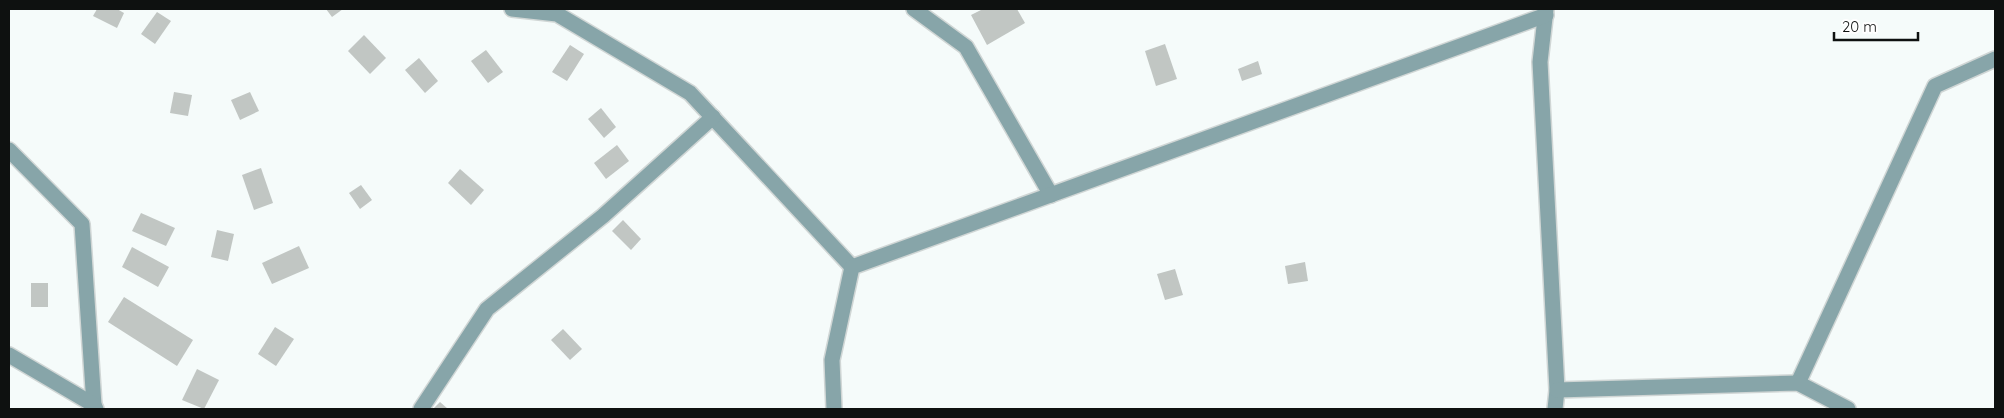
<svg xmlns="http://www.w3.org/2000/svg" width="2004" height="418" font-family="Quicksand,sans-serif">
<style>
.building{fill:#c1c6c3}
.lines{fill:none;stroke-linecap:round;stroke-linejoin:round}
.street-casing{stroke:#d0d6d5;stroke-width:18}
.street{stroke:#87a5a9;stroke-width:15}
</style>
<rect width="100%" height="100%" fill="#f5fbfa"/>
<!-- building -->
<g class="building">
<polygon points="97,9 117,9 124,13 117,28 93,16"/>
<polygon points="326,9 343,9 332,17"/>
<polygon points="983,9 1017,9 1025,23 987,45 971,15"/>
<polygon points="157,12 171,21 155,44 141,34"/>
<polygon points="364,35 386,58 370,74 348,51"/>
<polygon points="1165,44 1177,79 1156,86 1145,51"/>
<polygon points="570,45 584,54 567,81 552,72"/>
<polygon points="486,50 503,72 488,83 471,61"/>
<polygon points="419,58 438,81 425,93 405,70"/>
<polygon points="1258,61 1262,74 1242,81 1238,69"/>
<polygon points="174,92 192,95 188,116 170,113"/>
<polygon points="250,92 259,111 240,120 231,100"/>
<polygon points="601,108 616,127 604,138 588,119"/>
<polygon points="617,145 629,161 606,179 594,163"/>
<polygon points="261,168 273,203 254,210 242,175"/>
<polygon points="460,169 484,190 471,205 448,183"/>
<polygon points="361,185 372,200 360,209 349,193"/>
<polygon points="141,213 175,228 166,246 132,231"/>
<polygon points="623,220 641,239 631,250 612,231"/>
<polygon points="217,230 234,234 228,261 211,257"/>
<polygon points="299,246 309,268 272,284 262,263"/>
<polygon points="132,247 169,267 158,287 122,267"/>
<polygon points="1305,262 1308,281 1288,284 1285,266"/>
<polygon points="1175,269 1183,295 1165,300 1157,274"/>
<rect x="31" y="283" width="17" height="24"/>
<polygon points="124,297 193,340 177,366 108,322"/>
<polygon points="275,327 294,339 276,366 258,354"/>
<polygon points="563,329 582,349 570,360 551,340"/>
<polygon points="197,369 219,380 204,409 182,400"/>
<polygon points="440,402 448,409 433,409"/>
</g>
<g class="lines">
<defs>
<g id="street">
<polyline points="512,9 557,14 690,93 852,267"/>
<polyline points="914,9 966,47 1051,195"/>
<polyline points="1546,9 1540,62 1557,390 1555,409"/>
<polyline points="9,150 82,224 94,405"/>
<polyline points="9,355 94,405 96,409"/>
<polyline points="1798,383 1935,86 1995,59"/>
<polyline points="1557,390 1798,383 1848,409"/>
<polyline points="421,409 487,309 603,216 713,117"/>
<polyline points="834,409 832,360 852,267 1546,15"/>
</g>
</defs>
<!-- street casing -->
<use href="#street" class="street-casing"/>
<!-- street -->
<use href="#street" class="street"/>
</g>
<!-- border -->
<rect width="2004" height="418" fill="none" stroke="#0e1110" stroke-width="20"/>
<!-- scale -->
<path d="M1834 32v8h84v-8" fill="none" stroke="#0e1110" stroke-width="2.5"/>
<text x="1842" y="32" font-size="15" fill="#0e1110" stroke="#ffffff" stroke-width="4" paint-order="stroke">20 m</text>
</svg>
